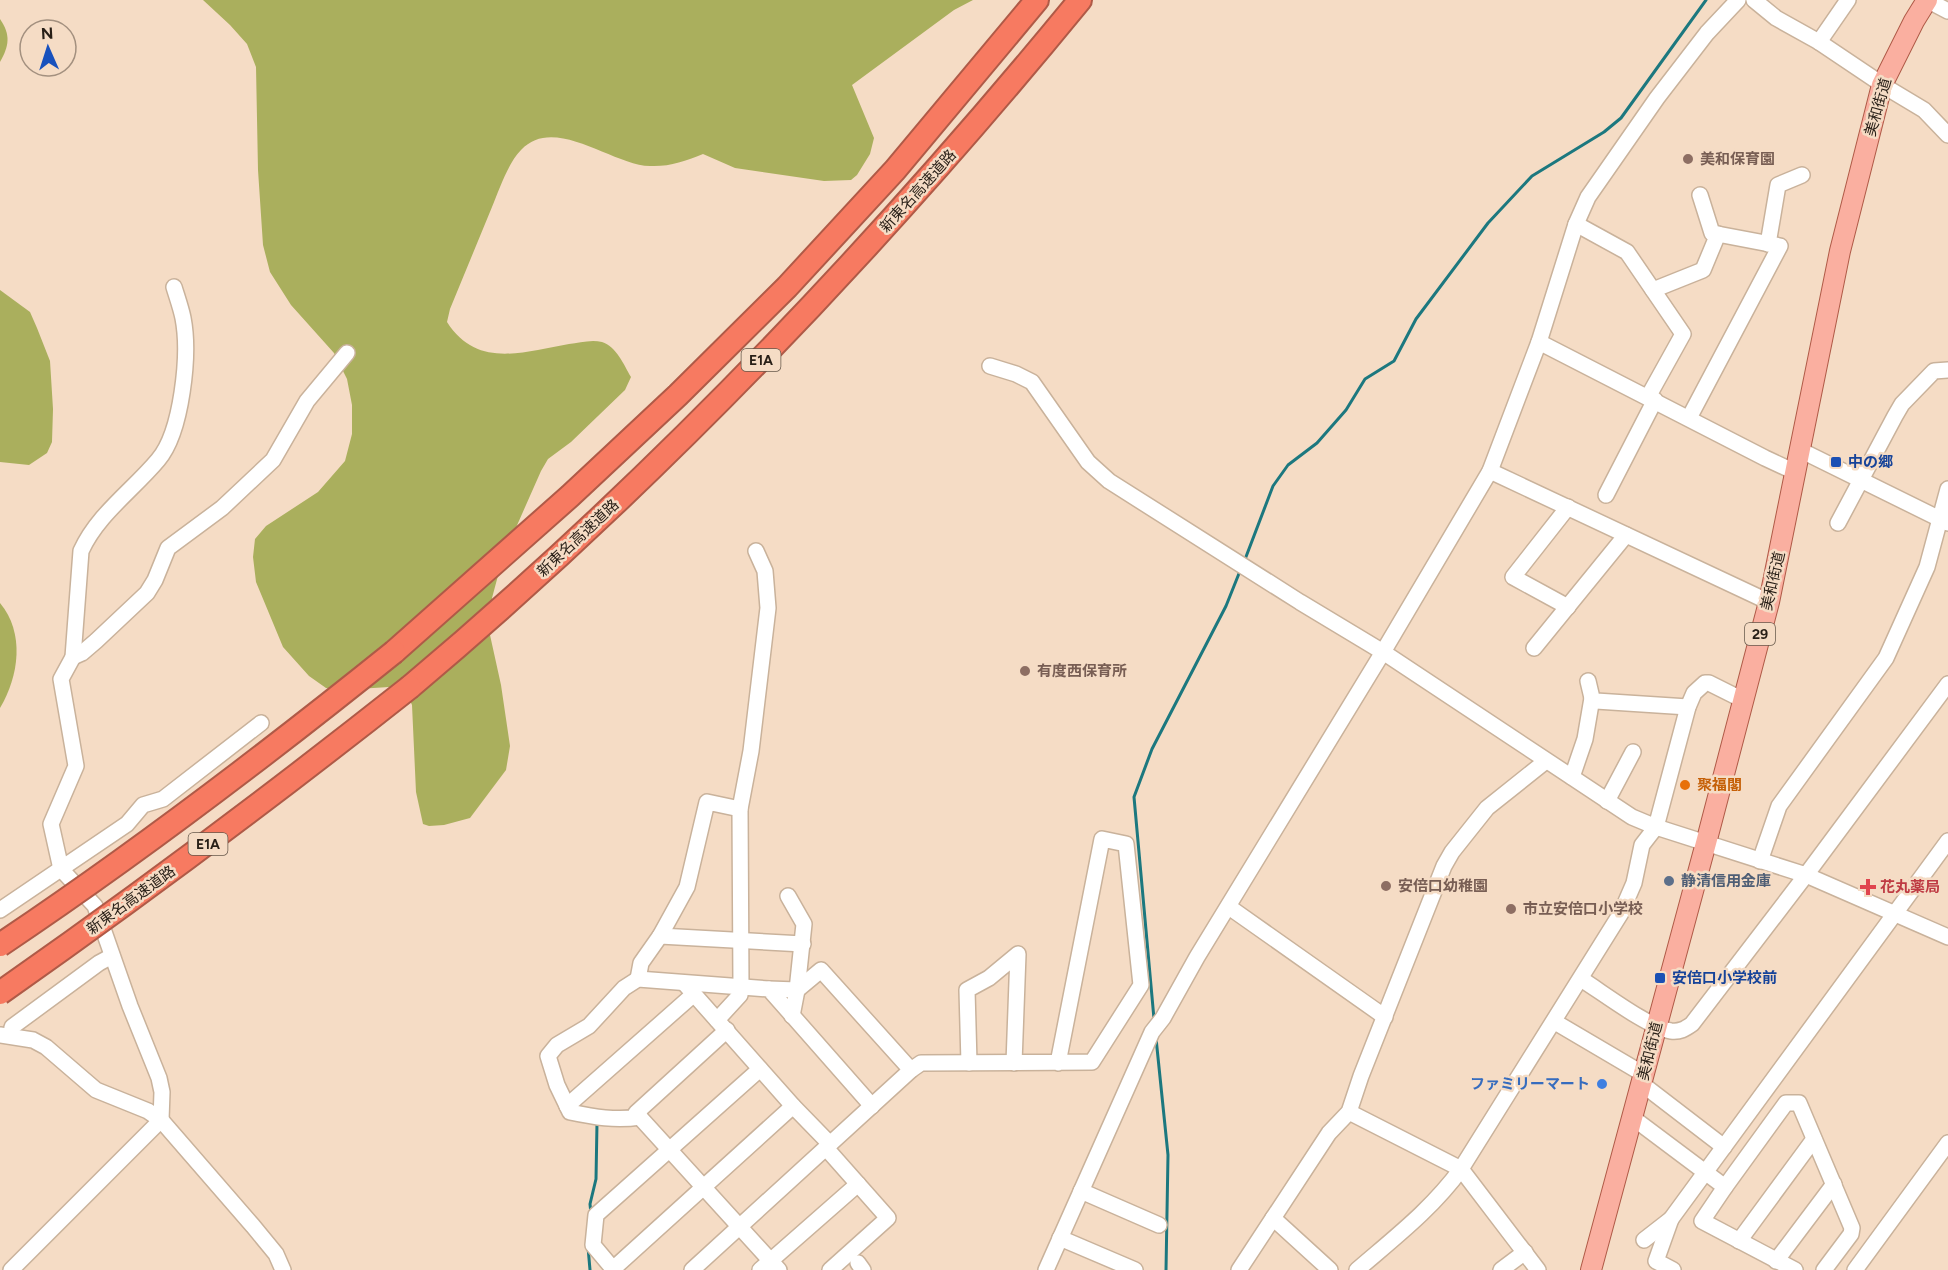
<svg xmlns="http://www.w3.org/2000/svg" width="1948" height="1270" font-family="Figtree,'Noto Sans JP',sans-serif">
<style>
.forest{fill:#aaaf5d}
.lines{fill:none;stroke-linecap:round;stroke-linejoin:round}
.stream{stroke:#1c787f;stroke-width:3}
.minor-casing{stroke:#c9b29b;stroke-width:18}
.major-casing{stroke:#af5a47;stroke-width:22}
.highway-casing{stroke:#af5a47;stroke-width:26}
.minor{stroke:#fff;stroke-width:15}
.major{stroke:#faafa0;stroke-width:20}
.highway{stroke:#f77a61;stroke-width:22}
.highway-bridge-casing{stroke:#af5a47;stroke-width:26;stroke-linecap:butt}
.highway-bridge{stroke:#f77a61;stroke-width:22}
.education-dot{fill:#8d6e63;stroke:#f5dcc5;stroke-width:2}
.transit-dot{fill:#1a4fb4;stroke:#f5dcc5;stroke-width:2}
.food-dot{fill:#e8710a;stroke:#f5dcc5;stroke-width:2}
.service-dot{fill:#5c6f8a;stroke:#f5dcc5;stroke-width:2}
.health-dot{fill:#e0444e;stroke:#f5dcc5;stroke-width:2}
.shop-dot{fill:#3f7fe0;stroke:#f5dcc5;stroke-width:2}
.labels{text-anchor:middle;dominant-baseline:central;stroke-width:5;stroke-linejoin:round;paint-order:stroke}
.shield{fill:#f5dcc5;stroke:#66584b;stroke-width:1.5}
.shield-label{font-size:14px;font-weight:bold;fill:#281f17}
.street-label{font-size:15px;fill:#281f17;stroke:#f5dcc5}
.education-label{font-size:15px;font-weight:bold;fill:#785e54;stroke:#f5dcc5;text-anchor:start}
.transit-label{font-size:15px;font-weight:bold;fill:#164399;stroke:#f5dcc5;text-anchor:start}
.food-label{font-size:15px;font-weight:bold;fill:#c56008;stroke:#f5dcc5;text-anchor:start}
.service-label{font-size:15px;font-weight:bold;fill:#4e5e75;stroke:#f5dcc5;text-anchor:start}
.health-label{font-size:15px;font-weight:bold;fill:#be3a42;stroke:#f5dcc5;text-anchor:start}
.shop-label{font-size:15px;font-weight:bold;fill:#366cbe;stroke:#f5dcc5;text-anchor:end}
</style>
<rect width="100%" height="100%" fill="#f5dcc5"/>
<!-- forest -->
<g class="forest">
<path d="M203,0H973L954,10L852,85L874,138L870,154L857,175L851,180L824,181L735,168L703,154C685,161 669,167 650,166C612,165 554,114 521,150C508,163 499,190 492,207C478,241 464,275 450,309L447,322C477,369 523,352 569,344C579,343 591,339 602,342C616,346 624,365 631,377L625,390L571,442L548,459L541,471L503,557L492,598L490,635L501,685L510,746L506,770L470,818L444,825L429,826L423,824L416,792L412,705L407,694L389,687L342,690L326,688L309,676L283,647L256,582L253,557L255,539L266,526L318,492L345,461L352,434V405L347,379L334,353L291,305L270,272L263,245L258,170L256,67L247,44L230,25Z"/>
<path d="M0,19C11,35 9,46 0,62Z"/>
<polygon points="0,290 30,312 37,328 50,361 53,409 52,442 47,453 29,465 0,462"/>
<path d="M0,603C25,633 19,676 0,708Z"/>
</g>
<g class="lines">
<!-- stream -->
<g class="stream">
<polyline points="1244,562 1273,486 1288,465 1317,443 1346,410 1365,379 1394,361 1416,319 1488,223 1532,176 1604,132 1621,118 1706,0"/>
<polyline points="1154,1019 1134,797 1152,749 1226,606 1240,571"/>
<polyline points="1156,1038 1168,1155 1166,1270"/>
<polyline points="591,1214 590,1204 596,1179 597,1123"/>
<polyline points="588,1247 590,1270"/>
</g>
<defs>
<g id="minor">
<polyline points="1754,0 1776,18 1819,42 1889,89 1924,110 1948,135"/>
<polyline points="1927,0 1948,11"/>
<polyline points="1819,42 1848,0"/>
<polyline points="1576,224 1627,252 1683,334 1648,397"/>
<polyline points="1768,244 1778,185 1802,175"/>
<polyline points="1653,290 1703,270 1718,234"/>
<polyline points="1539,342 1765,458 1795,472"/>
<polyline points="990,366 1016,374 1032,382 1088,462 1109,481 1300,602 1383,652 1632,817 1656,827 1806,875 1948,937"/>
<polyline points="1689,418 1780,246 1712,233 1700,195"/>
<polyline points="1800,450 1948,523"/>
<polyline points="1490,471 1769,602"/>
<polyline points="1606,495 1655,400"/>
<polyline points="1568,507 1513,577 1568,607"/>
<polyline points="1838,523 1895,416 1902,404 1934,371 1948,370"/>
<polyline points="1534,648 1626,535"/>
<polyline points="73,657 82,653 96,641 147,593 155,580 168,548 222,508 273,460 307,401 347,353"/>
<polyline points="1588,681 1592,698 1596,701 1688,707"/>
<polyline points="1572,777 1585,739 1592,698"/>
<polyline points="1607,801 1633,752"/>
<polyline points="1760,861 1779,806 1886,658 1927,567 1948,489"/>
<polyline points="788,896 804,924 797,990 792,1016"/>
<polyline points="1229,907 1385,1017"/>
<polyline points="0,910 127,824 143,805 163,799 261,723"/>
<polyline points="660,936 803,944"/>
<polyline points="638,979 641,963 660,936 687,887 707,802 740,809"/>
<path d="M1581,979C1602,992 1649,1028 1671,1031C1680,1032 1685,1029 1692,1024L1806,875L1948,684"/>
<polyline points="685,984 793,1106 830,1144"/>
<polyline points="769,989 797,990 821,970 911,1070"/>
<polyline points="717,1020 740,995 741,987 740,809 751,751 768,608 765,571 756,551"/>
<polyline points="1555,1022 1645,1075"/>
<polyline points="727,1030 636,1113 779,1270"/>
<polyline points="0,1035 33,1040 46,1047 96,1090 148,1111 161,1120 253,1226 276,1254 283,1270"/>
<polyline points="11,1036 12,1027 99,963 112,956"/>
<polyline points="969,1063 967,990 989,978 1018,954 1014,1063"/>
<polyline points="1642,1084 1724,1147"/>
<polyline points="567,1106 694,994"/>
<polyline points="1349,1112 1461,1169 1538,1270"/>
<path d="M640,1117C616,1121 594,1117 570,1112L557,1085L548,1056L557,1045L589,1026L624,988L638,979L769,989L872,1106"/>
<polyline points="1633,1118 1725,1187"/>
<polyline points="826,1148 888,1218 830,1270"/>
<polyline points="1081,1191 1159,1225"/>
<polyline points="1273,1218 1330,1270"/>
<polyline points="1671,1219 1656,1261 1673,1270"/>
<polyline points="1060,1238 1135,1270"/>
<polyline points="1644,1240 1671,1219 1948,841"/>
<polyline points="1739,1241 1814,1139"/>
<polyline points="1776,1261 1834,1184"/>
<polyline points="858,1263 863,1270"/>
<polyline points="613,1269 793,1106"/>
<path d="M11,1270L161,1120L162,1092L159,1078L130,1006L95,906L61,869L51,824L76,766L61,679L73,657L81,551C98,514 132,491 158,460C182,432 190,354 183,318C181,308 177,297 174,287"/>
<polyline points="614,1270 593,1245 596,1215 760,1069"/>
<polyline points="692,1270 911,1070 921,1063 1092,1062 1141,985 1126,844 1102,839 1058,1063"/>
<polyline points="760,1270 858,1184"/>
<polyline points="1046,1270 1152,1032 1163,1018 1197,957 1383,652 1490,471 1539,342 1576,224 1588,197 1657,98 1707,33 1738,0"/>
<polyline points="1239,1270 1329,1133 1349,1112 1361,1076 1444,866 1452,852 1487,808 1546,761"/>
<path d="M1357,1270C1394,1238 1432,1209 1461,1169L1621,913L1634,883L1642,845L1656,827L1688,707L1694,693L1705,683H1709L1743,700"/>
<polyline points="1501,1270 1525,1252"/>
<polyline points="1795,1270 1702,1221 1725,1187 1786,1103 1799,1103 1852,1228 1851,1234 1824,1270"/>
<polyline points="1855,1270 1948,1143"/>
</g>
<polyline id="major" points="1591,1270 1706,843 1769,602 1840,251 1882,85 1914,21 1927,0"/>
<g id="highway">
<polyline points="394,652 570,496 678,395 787,287 895,170 1037,0"/>
<path d="M410,687C656,480 876,249 1080,0"/>
</g>
</defs>
<!-- minor casing -->
<use href="#minor" class="minor-casing"/>
<!-- major casing -->
<use href="#major" class="major-casing"/>
<!-- highway casing -->
<use href="#highway" class="highway-casing"/>
<!-- minor -->
<use href="#minor" class="minor"/>
<!-- major -->
<use href="#major" class="major"/>
<!-- highway -->
<use href="#highway" class="highway"/>
<defs>
<g id="highway-bridge">
<path d="M0,945C136,854 266,755 394,652"/>
<path d="M0,993C140,895 276,793 410,687"/>
</g>
</defs>
<!-- highway-bridge casing -->
<use href="#highway-bridge" class="highway-bridge-casing"/>
<!-- highway-bridge -->
<use href="#highway-bridge" class="highway-bridge"/>
</g>
<!-- markers -->
<g class="education-dot">
<circle cx="1688" cy="159" r="6"/>
<circle cx="1025" cy="671" r="6"/>
<circle cx="1386" cy="886" r="6"/>
<circle cx="1511" cy="909" r="6"/>
</g>
<g class="transit-dot">
<rect x="1830" y="456" width="12" height="12" rx="3"/>
<rect x="1654" y="972" width="12" height="12" rx="3"/>
</g>
<circle class="food-dot" cx="1685" cy="785" r="6"/>
<circle class="service-dot" cx="1669" cy="881" r="6"/>
<path class="health-dot" d="M1865 878h6v6h6v6h-6v6h-6v-6h-6v-6h6z"/>
<circle class="shop-dot" cx="1602" cy="1084" r="6"/>
<g class="labels">
<!-- shield labels -->
<g class="shield">
<rect x="741.5" y="349" width="39" height="22" rx="4.5"/>
<rect x="1745" y="623" width="30" height="22" rx="4.5"/>
<rect x="188.5" y="833" width="39" height="22" rx="4.5"/>
</g>
<g class="shield-label">
<text x="761" y="360">E1A</text>
<text x="1760" y="634">29</text>
<text x="208" y="844">E1A</text>
</g>
<!-- street labels -->
<g class="street-label">
<text transform="translate(1878 107) rotate(-74)">美和街道</text>
<text transform="translate(918 191) rotate(-48)">新東名高速道路</text>
<text transform="translate(578 538) rotate(-43)">新東名高速道路</text>
<text transform="translate(1773 581) rotate(-77)">美和街道</text>
<text transform="translate(131 900) rotate(-36)">新東名高速道路</text>
<text transform="translate(1650 1051) rotate(-76)">美和街道</text>
</g>
<!-- education labels -->
<g class="education-label">
<text x="1700" y="159">美和保育園</text>
<text x="1037" y="671">有度西保育所</text>
<text x="1398" y="886">安倍口幼稚園</text>
<text x="1523" y="909">市立安倍口小学校</text>
</g>
<!-- transit labels -->
<g class="transit-label">
<text x="1848" y="462">中の郷</text>
<text x="1672" y="978">安倍口小学校前</text>
</g>
<!-- food labels -->
<g class="food-label">
<text x="1697" y="785">聚福閣</text>
</g>
<!-- service labels -->
<g class="service-label">
<text x="1681" y="881">静清信用金庫</text>
</g>
<!-- health labels -->
<g class="health-label">
<text x="1880" y="887">花丸薬局</text>
</g>
<!-- shop labels -->
<g class="shop-label">
<text x="1590" y="1084">ファミリーマート</text>
</g>
</g>
<!-- north arrow -->
<g transform="translate(48 48) rotate(357)"><circle r="28" fill="#f5dcc5" stroke="#a3907f" stroke-width="1.5"/>
<path d="M0-4.5L10 22L0 15L-10 22Z" fill="#1851bd"/>
<text y="-9" font-size="16" font-weight="bold" text-anchor="middle" fill="#281f17">N</text>
</g>
</svg>
